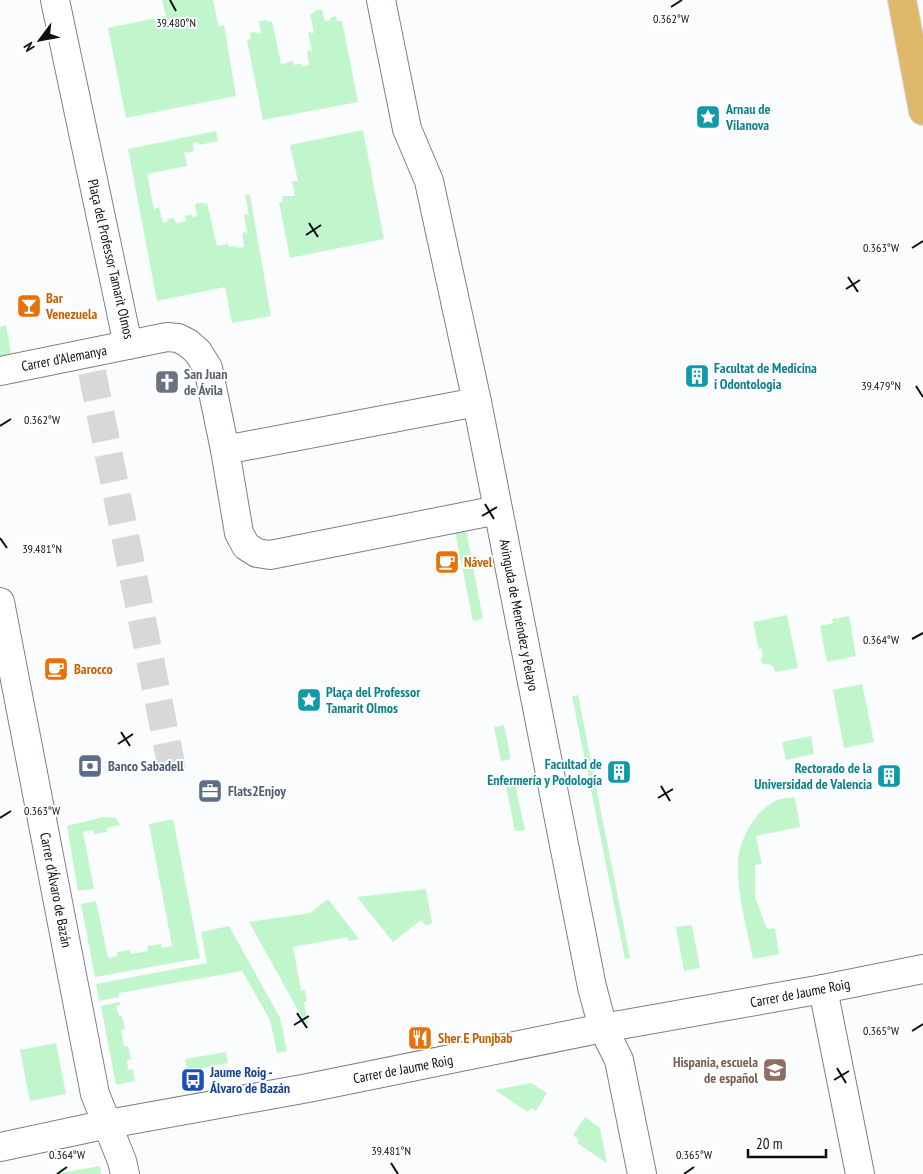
<svg xmlns="http://www.w3.org/2000/svg" width="923" height="1174" font-family="'PT Sans Narrow',sans-serif">
<style>
.green{fill:#c1f6cc}
.lines{fill:none;stroke-linecap:round;stroke-linejoin:round}
.street-tunnel{stroke:#d7d8da;stroke-width:28;stroke-dasharray:28 14;stroke-linecap:butt}
.street-casing{stroke:#7d8084;stroke-width:30}
.secondary-casing{stroke:#7d8084;stroke-width:30}
.primary-casing{stroke:#d8d9d9;stroke-width:30}
.street{stroke:#fff;stroke-width:28}
.secondary{stroke:#fff;stroke-width:28}
.primary{stroke:#e0b86c;stroke-width:28}
.ticks{fill:none;stroke:#0e0f11;stroke-width:2}
.labels{text-anchor:middle;dominant-baseline:central;stroke-width:4;stroke-linejoin:round;paint-order:stroke}
.culture-label{font-size:14px;font-weight:bold;fill:#0d838f;stroke:#fff;text-anchor:start}
.street-label{font-size:14px;fill:#0e0f11;stroke:#fff}
.food-label{font-size:14px;font-weight:bold;fill:#c56008;stroke:#fff;text-anchor:start}
.worship-label{font-size:14px;font-weight:bold;fill:#5b616d;stroke:#fff;text-anchor:start}
.service-label{font-size:14px;font-weight:bold;fill:#4e5e75;stroke:#fff;text-anchor:start}
.education-label{font-size:14px;font-weight:bold;fill:#785e54;stroke:#fff;text-anchor:end}
.transit-label{font-size:14px;font-weight:bold;fill:#164399;stroke:#fff;text-anchor:start}
.ticks-label{font-size:12px;text-anchor:middle;fill:#0e0f11;stroke:#fff;stroke-width:4;stroke-linejoin:round;paint-order:stroke}
</style>
<rect width="100%" height="100%" fill="#fafcfe"/>
<!-- green -->
<g class="green">
<polygon points="162,0 213,0 219,28 220,26 224,25 236,96 126,118 108,28 166,16"/>
<polygon points="322,9 325,21 330,20 330,18 336,16 337,21 342,21 358,102 263,120 247,40 251,39 250,33 256,32 257,34 261,33 259,21 267,20 268,22 272,21 281,64 293,61 294,65 301,64 302,67 309,65 307,51 310,50 312,52 308,32 314,33 310,14 314,13 314,11"/>
<polygon points="363,130 384,239 290,258 279,202 283,202 282,196 295,196 292,181 298,181 290,145"/>
<polygon points="216,131 218,141 199,145 198,142 193,143 194,151 186,153 184,151 187,166 147,174 154,209 159,207 163,223 168,221 167,219 174,218 176,223 186,221 185,216 191,214 192,217 197,216 195,204 203,202 203,204 207,203 217,246 228,244 229,247 236,246 237,248 244,247 242,233 246,232 246,235 247,234 244,214 249,215 245,195 250,195 271,316 232,323 225,287 157,301 128,149"/>
<polygon points="6,325 12,359 0,361 0,327"/>
<polygon points="466,530 483,619 473,621 455,532"/>
<path d="M787,615L798,668L775,672C775,665 768,663 762,664L761,658L763,657L761,647L759,650L753,622Z"/>
<polygon points="849,616 856,656 827,662 820,626 833,623 832,619"/>
<polygon points="862,684 874,742 844,748 833,690"/>
<polygon points="578,695 630,958 625,959 572,696"/>
<polygon points="504,725 511,759 501,761 494,727"/>
<polygon points="811,736 814,754 786,760 782,742"/>
<polygon points="515,784 525,830 515,831 506,786"/>
<path d="M795,797L800,827L756,836L762,864L755,865V897L767,929L775,928L779,954L753,959C747,929 736,890 738,860C740,837 757,807 780,799C784,798 790,798 795,797Z"/>
<polygon points="103,817 116,818 120,825 107,828 107,832 94,834 93,830 83,832 94,889 78,891 67,826"/>
<polygon points="173,819 200,958 95,977 81,904 96,901 108,958 117,956 117,952 130,950 131,954 148,951 147,946 161,944 162,948 172,946 149,824"/>
<polygon points="426,889 432,923 426,926 421,920 393,942 357,897"/>
<polygon points="328,899 359,939 348,941 348,937 293,947 301,990 305,990 307,1001 304,1002 309,1030 249,922 310,913"/>
<polygon points="690,925 692,926 700,968 684,971 676,927"/>
<polygon points="229,926 280,1018 287,1051 277,1053 270,1020 242,971 119,993 119,997 99,1001 96,984 207,963 201,932"/>
<polygon points="120,1002 120,1005 116,1006 119,1016 122,1016 125,1029 121,1030 124,1046 128,1046 131,1059 127,1060 128,1070 133,1069 135,1081 116,1085 101,1006"/>
<polygon points="56,1043 66,1094 30,1101 20,1050"/>
<polygon points="226,1052 228,1063 188,1071 185,1059"/>
<polygon points="531,1083 547,1093 536,1111 531,1108 528,1112 495,1090"/>
<polygon points="585,1117 600,1128 607,1163 577,1143 579,1140 573,1135"/>
<polygon points="100,1166 101,1174 56,1174 60,1173"/>
</g>
<g class="lines">
<!-- street-tunnel -->
<polyline class="street-tunnel" points="92,372 175,783"/>
<defs>
<g id="street">
<polyline points="55,0 128,345"/>
<polyline points="381,0 407,129 429,181 477,402 592,987 603,1028 619,1060 642,1174"/>
<polyline points="0,371 167,337 178,338 188,343 198,352 208,368 225,450 239,533 246,546 257,553 270,555 498,510"/>
<polyline points="225,450 477,402"/>
<polyline points="0,602 95,1094 122,1161 125,1174"/>
<polyline points="823,989 860,1174"/>
</g>
<polyline id="secondary" points="0,1147 108,1124 308,1088 603,1028 823,989 923,969"/>
<polyline id="primary" points="902,0 923,111"/>
</defs>
<!-- street casing -->
<use href="#street" class="street-casing"/>
<!-- secondary casing -->
<use href="#secondary" class="secondary-casing"/>
<!-- primary casing -->
<use href="#primary" class="primary-casing"/>
<!-- street -->
<use href="#street" class="street"/>
<!-- secondary -->
<use href="#secondary" class="secondary"/>
<!-- primary -->
<use href="#primary" class="primary"/>
</g>
<!-- ticks -->
<path class="ticks" d="M170,0L176,11M671,7L682,0M309,223L318,237M306,235L321,225M912,248L923,241M848,277L858,292M846,289L860,280M916,386L923,397M0,426L11,419M485,504L494,519M482,516L497,507M0,538L7,548M912,639L923,633M121,732L130,746M118,744L133,734M661,786L670,801M658,798L673,789M0,818L11,811M297,1013L307,1028M294,1025L309,1016M912,1031L923,1024M837,1068L846,1083M834,1080L849,1071M391,1163L398,1174M57,1174L67,1167M684,1174L694,1167"/>
<!-- icons -->
<defs>
<symbol id="sight-square" viewBox="-11 -11 22 22"><rect x="-9" y="-9" width="18" height="18" rx="4" fill="#0f9aa8" stroke="#fff"/><path d="M0-6L1.8-2.2L6-1.7L2.9 1.2L3.7 5.4L0 3.3L-3.7 5.4L-2.9 1.2L-6-1.7L-1.8-2.2Z" fill="#fff"/></symbol>
<symbol id="bar-square" viewBox="-11 -11 22 22"><rect x="-9" y="-9" width="18" height="18" rx="4" fill="#e8710a" stroke="#fff"/><path d="M-6-5H6L.8 .8V4.5H3.5V6h-7V4.5H-.8V.8Z" fill="#fff"/></symbol>
<symbol id="building-square" viewBox="-11 -11 22 22"><rect x="-9" y="-9" width="18" height="18" rx="4" fill="#0f9aa8" stroke="#fff"/><path d="M-4-6H4V6H1V3H-1V6H-4ZM-2.5-4.3h1.7v1.8h-1.7ZM.8-4.3h1.7v1.8H.8ZM-2.5-1h1.7V.8h-1.7ZM.8-1h1.7V.8H.8Z" fill="#fff"/></symbol>
<symbol id="church-square" viewBox="-11 -11 22 22"><rect x="-9" y="-9" width="18" height="18" rx="4" fill="#6b7280" stroke="#fff"/><path d="M-1.2-6h2.4v3.5h3.3v2.4h-3.3V6h-2.4V-.1h-3.3v-2.4h3.3Z" fill="#fff"/></symbol>
<symbol id="cafe-square" viewBox="-11 -11 22 22"><rect x="-9" y="-9" width="18" height="18" rx="4" fill="#e8710a" stroke="#fff"/><path d="M-5.5-4.5H6V0H3Q3 3.5 0 3.5H-2.5Q-5.5 3.5-5.5 0ZM3-3.2v2h1.7v-2ZM-6 4.5H4V6H-6Z" fill="#fff"/></symbol>
<symbol id="bank-square" viewBox="-11 -11 22 22"><rect x="-9" y="-9" width="18" height="18" rx="4" fill="#5c6f8a" stroke="#fff"/><path d="M-6-4H6V4H-6ZM0-2.3a2.3 2.3 0 1 0 0 4.6a2.3 2.3 0 1 0 0-4.6Z" fill="#fff"/></symbol>
<symbol id="office-square" viewBox="-11 -11 22 22"><rect x="-9" y="-9" width="18" height="18" rx="4" fill="#5c6f8a" stroke="#fff"/><path d="M-6-3h4V-5.5h4V-3h4V5H-6ZM-1-4.5V-3h2v-1.5ZM-6 0V1H6V0Z" fill="#fff"/></symbol>
<symbol id="restaurant-square" viewBox="-11 -11 22 22"><rect x="-9" y="-9" width="18" height="18" rx="4" fill="#e8710a" stroke="#fff"/><path d="M-5-6h1v4h1v-4h1v4h1v-4h1v5L-1.5 .5V6h-2V.5L-5-1ZM5-6V6H3V1.5H1.5Q1.5-4 5-6Z" fill="#fff"/></symbol>
<symbol id="university-square" viewBox="-11 -11 22 22"><rect x="-9" y="-9" width="18" height="18" rx="4" fill="#8d6e63" stroke="#fff"/><path d="M0-5L7-2L0 1L-7-2ZM-4 1L0 2.5L4 1V4Q0 6-4 4Z" fill="#fff"/></symbol>
<symbol id="bus-square" viewBox="-11 -11 22 22"><rect x="-9" y="-9" width="18" height="18" rx="4" fill="#1a4fb4" stroke="#fff"/><path d="M-5-6H5V4H4V6H2V4H-2V6H-4V4H-5ZM-3.5-4V0h7V-4ZM-3.5 1.2v1.5H-2V1.2ZM2 1.2v1.5H3.5V1.2Z" fill="#fff"/></symbol>
</defs>
<g fill-rule="evenodd">
<use href="#sight-square" x="694" y="103" width="28" height="28"/>
<use href="#bar-square" x="15" y="292" width="28" height="28"/>
<use href="#building-square" x="683" y="362" width="28" height="28"/>
<use href="#church-square" x="153" y="368" width="28" height="28"/>
<use href="#cafe-square" x="433" y="548" width="28" height="28"/>
<use href="#cafe-square" x="42" y="655" width="28" height="28"/>
<use href="#sight-square" x="295" y="686" width="28" height="28"/>
<use href="#bank-square" x="76" y="752" width="28" height="28"/>
<use href="#building-square" x="605" y="758" width="28" height="28"/>
<use href="#building-square" x="875" y="762" width="28" height="28"/>
<use href="#office-square" x="196" y="777" width="28" height="28"/>
<use href="#restaurant-square" x="406" y="1024" width="28" height="28"/>
<use href="#university-square" x="761" y="1056" width="28" height="28"/>
<use href="#bus-square" x="179" y="1066" width="28" height="28"/>
</g>
<g class="labels">
<!-- culture labels -->
<g class="culture-label">
<text x="726" y="109">Arnau de<tspan x="726" dy="16">Vilanova</tspan></text>
<text x="714" y="368">Facultat de Medicina<tspan x="714" dy="16">i Odontologia</tspan></text>
<text x="326" y="692">Plaça del Professor<tspan x="326" dy="16">Tamarit Olmos</tspan></text>
<text x="602" y="764" text-anchor="end">Facultad de<tspan x="602" dy="16">Enfermería y Podología</tspan></text>
<text x="872" y="768" text-anchor="end">Rectorado de la<tspan x="872" dy="16">Universidad de Valencia</tspan></text>
</g>
<!-- street labels -->
<g class="street-label">
<text transform="translate(111 259) rotate(77)">Plaça del Professor Tamarit Olmos</text>
<text transform="translate(64 358) rotate(-11)">Carrer d'Alemanya</text>
<text transform="translate(519 615) rotate(79)">Avinguda de Menéndez y Pelayo</text>
<text transform="translate(56 890) rotate(79)">Carrer d'Álvaro de Bazán</text>
<text transform="translate(800 993) rotate(-11)">Carrer de Jaume Roig</text>
<text transform="translate(403 1069) rotate(-11)">Carrer de Jaume Roig</text>
</g>
<!-- food labels -->
<g class="food-label">
<text x="46" y="298">Bar<tspan x="46" dy="16">Venezuela</tspan></text>
<text x="464" y="562">Nável</text>
<text x="74" y="669">Barocco</text>
<text x="438" y="1038">Sher E Punjbab</text>
</g>
<!-- worship labels -->
<g class="worship-label">
<text x="184" y="374">San Juan<tspan x="184" dy="16">de Ávila</tspan></text>
</g>
<!-- service labels -->
<g class="service-label">
<text x="108" y="766">Banco Sabadell</text>
<text x="228" y="791">Flats2Enjoy</text>
</g>
<!-- education labels -->
<g class="education-label">
<text x="758" y="1062">Hispania, escuela<tspan x="758" dy="16">de español</tspan></text>
</g>
<!-- transit labels -->
<g class="transit-label">
<text x="210" y="1072">Jaume Roig -<tspan x="210" dy="16">Álvaro de Bazán</tspan></text>
</g>
</g>
<g class="ticks-label">
<text x="671" y="23">0.362°W</text>
<text x="176" y="27">39.480°N</text>
<text x="881" y="252">0.363°W</text>
<text x="881" y="390">39.479°N</text>
<text x="42" y="424">0.362°W</text>
<text x="42" y="553">39.481°N</text>
<text x="881" y="644">0.364°W</text>
<text x="42" y="815">0.363°W</text>
<text x="881" y="1035">0.365°W</text>
<text x="391" y="1155">39.481°N</text>
<text x="67" y="1159">0.364°W</text>
<text x="694" y="1159">0.365°W</text>
</g>
<!-- north arrow -->
<g transform="translate(40 40) rotate(238)" stroke="#ffffff" stroke-width="4" paint-order="stroke">
<path d="M0-4L9 19L0 12L-9 19Z" fill="#0e0f11"/>
<text y="-8" font-size="14" font-weight="bold" text-anchor="middle" fill="#0e0f11">N</text>
</g>
<!-- scale -->
<path d="M748 1149v8h78v-8" fill="none" stroke="#0e0f11" stroke-width="2.5"/>
<text x="756" y="1149" font-size="15" fill="#0e0f11" stroke="#ffffff" stroke-width="4" paint-order="stroke">20 m</text>
</svg>
